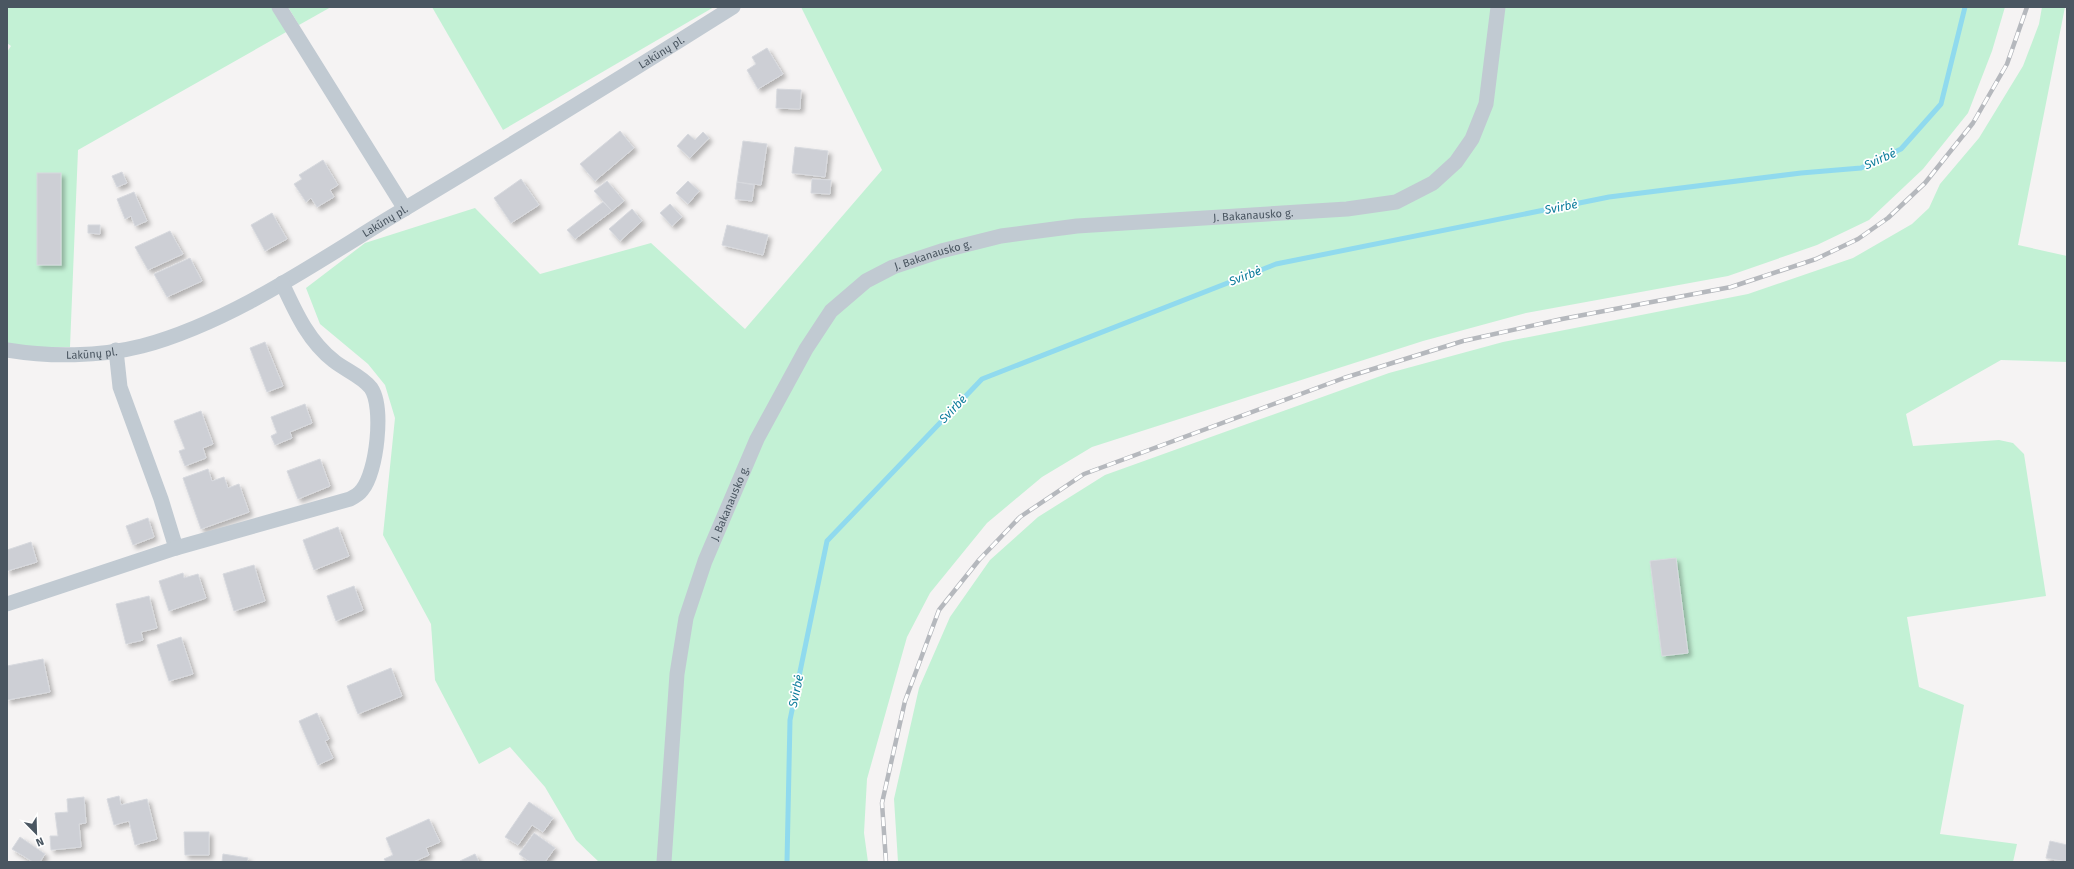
<svg xmlns="http://www.w3.org/2000/svg" width="2074" height="869" font-family="'Fira Sans',sans-serif">
<style>
.green{fill:#c3f1d5}
.lines{fill:none;stroke-linecap:round;stroke-linejoin:round}
.stream{stroke:#90daee;stroke-width:5}
.building{fill:#cdcfd5;stroke:#d7d9de;filter:url(#shadow)}
.minor{stroke:#c1cad2;stroke-width:15}
.rail-casing{stroke:#b5b8bd;stroke-width:4.5}
.rail{stroke:#fff;stroke-width:3;stroke-dasharray:9;stroke-linecap:butt}
.labels{text-anchor:middle;dominant-baseline:central;stroke-width:3.5;stroke-linejoin:round;paint-order:stroke}
.street-label{font-size:11px;fill:#4a5661;stroke:#fff}
.water-label{font-size:12px;font-style:italic;fill:#0c7c9b;stroke:#fff}
</style>
<defs>
<filter id="shadow"><feDropShadow dx="3.5" dy="3.5" stdDeviation="2" flood-color="#0004"/></filter>
</defs>
<rect width="100%" height="100%" fill="#f5f3f3"/>
<!-- green -->
<g class="green">
<polygon points="9,7 272,7 288,31 78,150 70,347 21,347 7,345 7,52 11,46 7,43 7,10"/>
<polygon points="288,7 331,7 299,25"/>
<polygon points="432,7 714,7 503,130"/>
<polygon points="801,7 2005,7 1992,51 1968,113 1923,169 1869,220 1817,245 1728,276 1526,313 1423,341 1092,447 1042,477 987,523 930,593 907,637 867,779 864,833 868,862 599,862 576,840 545,787 510,747 479,764 435,680 431,624 383,535 395,418 385,385 368,364 320,324 306,288 365,243 475,208 540,274 651,243 745,329 882,170"/>
<polygon points="2042,7 2065,7 2018,245 2067,256 2067,362 2001,360 1906,414 1913,446 1999,440 2013,443 2024,454 2046,596 1907,617 1919,687 1964,705 1940,834 2017,844 2013,862 898,862 894,799 919,688 950,617 990,560 1038,517 1105,475 1389,373 1503,342 1748,294 1853,258 1912,224 1929,208 1940,184 1979,138 2023,66 2039,24"/>
</g>
<g class="lines">
<!-- stream -->
<polyline class="stream" points="787,862 790,720 827,541 982,379 1276,264 1609,197 1801,173 1861,168 1901,149 1941,104 1965,7"/>
</g>
<!-- building -->
<g class="building">
<polygon points="767,48 783,74 758,89 747,70 756,64 752,57"/>
<polygon points="777,89 801,90 800,109 776,108"/>
<polygon points="620,131 634,148 595,181 580,164"/>
<polygon points="703,132 709,138 690,158 677,146 688,134 695,140"/>
<polygon points="743,141 767,144 761,185 737,182"/>
<polygon points="795,147 828,151 825,177 792,173"/>
<polygon points="323,160 338,185 330,190 334,197 317,207 311,198 306,202 294,184 302,179 299,175"/>
<polygon points="122,172 127,183 117,187 112,176"/>
<rect x="37" y="173" width="24" height="92"/>
<polygon points="521,179 539,205 511,223 494,198"/>
<polygon points="812,179 831,180 830,194 811,193"/>
<polygon points="607,181 624,201 612,211 594,191"/>
<polygon points="688,181 699,191 688,204 676,193"/>
<polygon points="737,182 754,185 752,201 735,199"/>
<polygon points="134,192 147,221 135,226 131,216 125,219 117,199"/>
<polygon points="603,202 612,211 575,239 567,230"/>
<polygon points="670,204 682,217 672,226 660,213"/>
<polygon points="632,209 642,221 620,241 609,229"/>
<polygon points="272,213 287,239 265,251 251,225"/>
<polygon points="88,225 100,225 100,234 88,233"/>
<polygon points="727,225 768,235 763,255 722,245"/>
<polygon points="170,231 183,254 148,270 135,247"/>
<polygon points="190,258 202,281 167,297 154,274"/>
<polygon points="265,342 283,386 267,392 250,348"/>
<polygon points="305,404 312,423 290,432 292,438 275,445 271,436 277,433 271,417"/>
<polygon points="201,411 213,444 203,448 206,458 185,466 179,451 185,449 174,421"/>
<polygon points="320,459 330,486 298,499 287,471"/>
<polygon points="208,469 212,481 224,477 228,488 239,484 249,512 201,529 183,478"/>
<polygon points="148,518 154,537 133,545 126,526"/>
<polygon points="338,527 349,556 314,570 303,540"/>
<polygon points="31,542 37,562 7,571 7,550"/>
<polygon points="1676,558 1688,653 1662,656 1650,561"/>
<polygon points="254,565 265,601 234,611 223,574"/>
<polygon points="183,573 184,578 198,574 206,598 169,611 159,581"/>
<polygon points="354,586 363,610 336,621 327,596"/>
<polygon points="149,596 157,628 141,632 143,640 126,644 116,604"/>
<polygon points="181,637 193,674 169,681 157,645"/>
<polygon points="43,659 50,692 7,700 7,666"/>
<polygon points="391,668 402,696 358,714 347,686"/>
<polygon points="317,713 329,739 325,741 333,758 318,765 299,721"/>
<polygon points="119,796 121,805 147,799 157,839 135,845 129,821 114,825 107,799"/>
<polygon points="84,797 86,823 79,824 81,847 51,850 50,836 58,836 55,813 68,812 67,799"/>
<polygon points="529,802 553,818 543,832 532,825 518,845 505,837"/>
<polygon points="429,819 440,842 426,848 429,855 413,862 386,862 384,859 393,855 386,838"/>
<polygon points="184,832 209,832 209,855 185,855"/>
<polygon points="534,833 555,848 545,862 530,862 519,854"/>
<polygon points="20,837 45,854 40,862 33,862 12,849"/>
<polygon points="2050,841 2067,845 2067,862 2046,858"/>
<polygon points="223,854 248,858 247,862 222,862"/>
<polygon points="475,854 479,862 461,862 460,861"/>
</g>
<g class="lines">
<!-- minor -->
<g class="minor">
<polyline points="279,7 405,209"/>
<path id="s1" d="M7,350C50,357 99,357 142,346C228,323 311,266 386,220C503,150 619,79 733,7"/>
<polyline points="116,350 120,387 161,499 176,548"/>
<path d="M7,604L176,548L350,499C354,497 359,494 362,490C377,472 384,407 371,388C362,376 345,370 334,361C308,341 295,311 282,283"/>
<path id="s2" d="M664,862L677,674L686,618L705,561L757,439L806,349L831,311L866,281L893,267L941,251L1001,236L1077,226L1347,209L1396,202L1433,183L1456,162L1472,139L1486,104L1498,7"/>
</g>
<defs>
<polyline id="rail" points="886,862 882,803 905,701 939,610 979,560 1020,517 1084,474 1344,378 1463,341 1562,319 1731,287 1816,259 1858,239 1888,218 1925,183 1973,123 2007,64 2027,7"/>
</defs>
<!-- rail casing -->
<use href="#rail" class="rail-casing"/>
<!-- rail -->
<use href="#rail" class="rail"/>
</g>
<g class="labels">
<!-- street labels -->
<g class="street-label">
<text stroke="none"><textPath href="#s1" startOffset="734">Lakūnų pl.</textPath></text>
<text stroke="none"><textPath href="#s2" startOffset="1028">J. Bakanausko g.</textPath></text>
<text stroke="none"><textPath href="#s1" startOffset="410">Lakūnų pl.</textPath></text>
<text stroke="none"><textPath href="#s2" startOffset="704">J. Bakanausko g.</textPath></text>
<text stroke="none"><textPath href="#s1" startOffset="85">Lakūnų pl.</textPath></text>
<text stroke="none"><textPath href="#s2" startOffset="368">J. Bakanausko g.</textPath></text>
</g>
<!-- water labels -->
<g class="water-label">
<text transform="translate(1880 159) rotate(-24)">Svirbė</text>
<text transform="translate(1561 207) rotate(-11)">Svirbė</text>
<text transform="translate(1245 276) rotate(-21)">Svirbė</text>
<text transform="translate(953 409) rotate(-46)">Svirbė</text>
<text transform="translate(796 691) rotate(-78)">Svirbė</text>
</g>
</g>
<!-- border -->
<rect width="2074" height="869" fill="none" stroke="#4a5661" stroke-width="16"/>
<!-- north arrow -->
<g transform="translate(36 833) rotate(157)" stroke="#ffffff" stroke-width="3" paint-order="stroke">
<path d="M0-3L7 15L0 10L-7 15Z" fill="#4a5661"/>
<text y="-6" font-size="11" font-weight="bold" text-anchor="middle" fill="#4a5661">N</text>
</g>
</svg>
